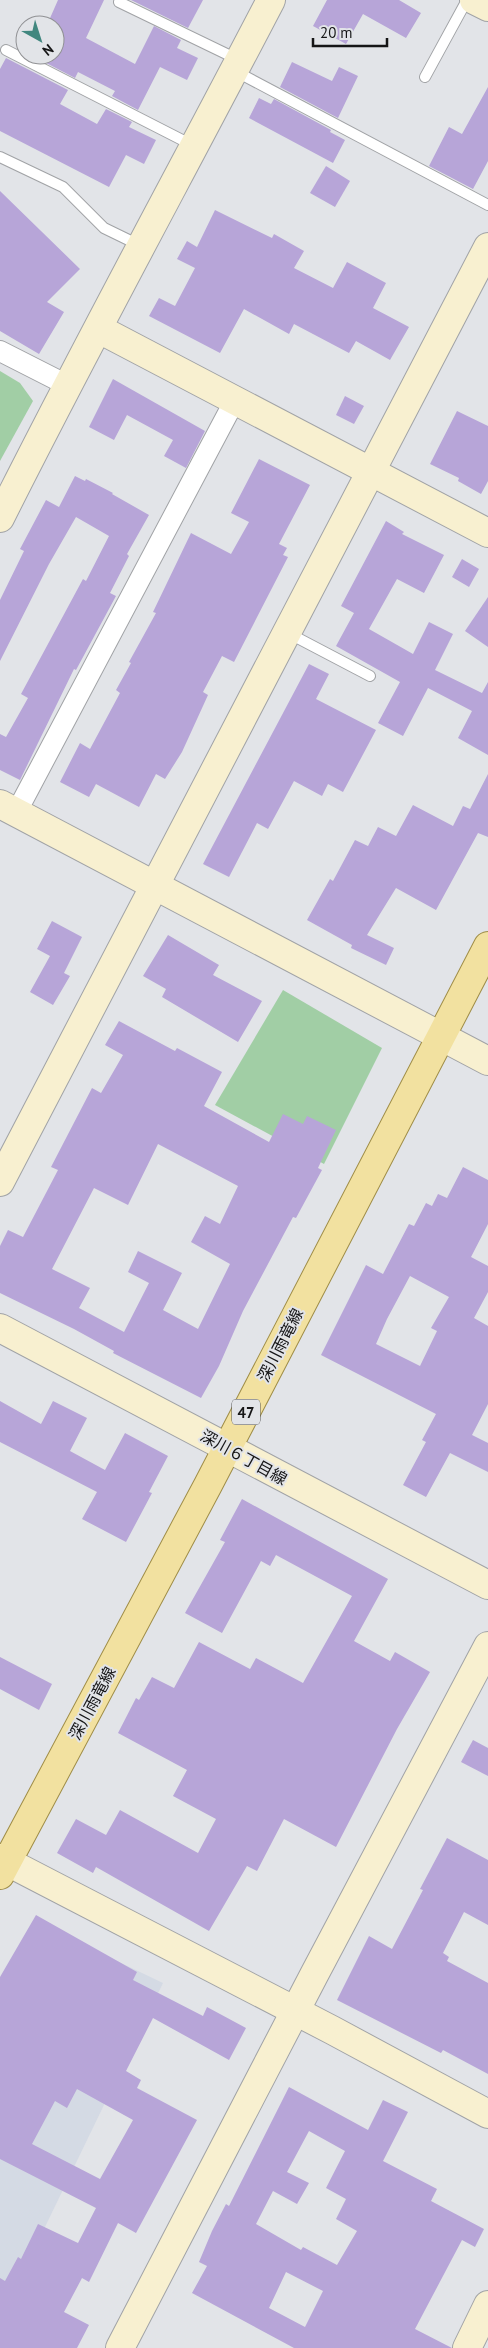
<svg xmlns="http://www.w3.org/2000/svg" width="488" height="2348" font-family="'PT Sans','Noto Sans JP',sans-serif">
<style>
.built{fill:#d4dae4}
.green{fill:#a1cea5}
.building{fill:#b7a5d8;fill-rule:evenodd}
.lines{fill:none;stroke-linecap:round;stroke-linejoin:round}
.lane-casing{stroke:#a1a3a6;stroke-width:12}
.street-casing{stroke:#a1a3a6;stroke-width:22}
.secondary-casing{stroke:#a1a3a6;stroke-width:30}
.primary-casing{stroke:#9f8d47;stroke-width:30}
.lane{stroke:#fff;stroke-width:10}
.street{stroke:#fff;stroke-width:20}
.secondary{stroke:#f8f0d0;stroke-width:28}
.primary{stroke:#f2e1a0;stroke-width:28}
.labels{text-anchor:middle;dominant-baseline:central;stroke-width:4;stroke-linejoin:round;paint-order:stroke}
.shield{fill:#e2e4e8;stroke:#525355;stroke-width:1}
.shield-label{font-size:15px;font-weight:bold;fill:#151516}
.street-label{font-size:16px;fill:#151516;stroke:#e2e4e8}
</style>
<rect width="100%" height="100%" fill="#e2e4e8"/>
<!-- built -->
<polygon class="built" points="54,1931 163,1983 0,2320 0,2042"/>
<!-- green -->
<g class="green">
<polygon points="0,371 20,383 33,401 0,461"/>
<polygon points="283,990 382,1048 324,1164 215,1105"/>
</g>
<!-- building -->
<g class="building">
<polygon points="58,0 104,0 86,38 135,64 154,26 181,40 177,48 198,58 187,80 160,67 138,110 112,96 115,91 78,72 75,78 31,55 55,55 55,25 47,25"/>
<polygon points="131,0 203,0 188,28"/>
<polygon points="327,0 399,0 421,13 406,38 363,14 346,44 313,26"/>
<polygon points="6,58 68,90 60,104 97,124 106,109 132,122 129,127 156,140 144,164 126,155 109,187 0,131 0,69"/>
<polygon points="292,62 332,81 339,67 358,76 338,118 280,87"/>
<polygon points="488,87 488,161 473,189 429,166 449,127 462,134"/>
<polygon points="259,98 271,104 274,99 331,130 330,132 345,140 333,163 249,118"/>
<polygon points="326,166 350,181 335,207 310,193"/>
<polygon points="0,191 80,269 47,302 64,312 39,354 0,331"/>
<polygon points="215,210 272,238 274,234 304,251 294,268 333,288 347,262 386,283 373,308 409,327 390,360 356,341 349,353 294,324 289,334 244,309 220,353 149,316 159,298 175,306 195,268 177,259 187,241 197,247"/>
<polygon points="113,379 205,431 186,468 164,456 173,440 127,415 114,440 89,427"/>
<polygon points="345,396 364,406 354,424 336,415"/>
<polygon points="457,411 488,426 488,481 481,494 458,481 459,478 430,464"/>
<polygon points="259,459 310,485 279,544 287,548 283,555 288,557 234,662 222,656 203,692 208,695 182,752 165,779 156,774 139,807 96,784 89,797 60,782 80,743 90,749 120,693 116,690 131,663 129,662 156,613 153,612 191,533 231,554 249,522 231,513"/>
<polygon points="75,476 85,481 86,479 113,493 112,494 149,515 127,554 129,556 110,593 116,596 76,670 74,669 20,780 0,770 0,734 6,737 28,698 21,694 83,579 86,581 109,536 76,517 49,564 0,661 0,600 24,551 20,549 46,500 59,507"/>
<polygon points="386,521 404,532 402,534 444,555 424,593 397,579 369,629 413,654 429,622 453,634 435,670 482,693 488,682 488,755 458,738 472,711 428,688 403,736 378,723 400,682 336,646 354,613 341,606"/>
<polygon points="462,559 479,569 469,587 452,577"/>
<polygon points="488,597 488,647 465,631"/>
<polygon points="309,664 329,674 316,699 376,730 343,792 328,784 322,796 294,781 268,829 257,823 229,877 203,864"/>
<polygon points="488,774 488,837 478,833 436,910 396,888 367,935 394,948 386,965 351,948 352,945 307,920 330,879 333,881 355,840 368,846 378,827 396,836 413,805 453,826 463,806 470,809"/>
<polygon points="52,921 82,937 64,973 70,976 53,1005 30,992 50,956 37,949"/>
<polygon points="168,935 219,965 213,975 262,1001 238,1042 162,997 166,989 143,976"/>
<path d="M119,1021L175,1051L177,1048L222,1072L204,1106L269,1142L283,1114L303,1124L307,1116L336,1130L318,1168L322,1170L296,1218L293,1217L243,1311L219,1366L201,1398L113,1353L114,1351L74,1329L0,1293V1246L8,1230L23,1237L58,1170L51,1167L92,1088L101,1093L123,1055L105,1045ZM158,1144L238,1186L220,1224L205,1216L191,1242L230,1264L198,1329L163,1310L182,1273L138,1251L128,1272L149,1283L124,1332L79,1308L90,1288L52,1269L94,1188L128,1205Z"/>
<path d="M463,1167L488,1180V1224L471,1257L488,1266V1292L474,1318L488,1326V1404L472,1435L488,1443V1472L450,1453L426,1497L403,1485L426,1442L422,1440L436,1414L321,1355L366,1265L383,1274L409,1224L414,1226L426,1203L432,1206L438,1194L447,1198ZM410,1276L449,1297L431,1328L437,1331L420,1366L376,1344L387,1319Z"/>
<polygon points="0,1401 41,1424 53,1401 87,1418 70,1451 105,1470 125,1433 168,1456 149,1492 152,1493 126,1542 82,1519 97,1492 0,1442"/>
<polygon points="242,1499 388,1579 354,1641 390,1661 395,1652 430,1672 397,1729 336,1847 284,1819 257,1871 247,1866 209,1931 96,1867 93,1873 57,1853 76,1819 106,1835 120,1810 198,1853 216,1819 173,1796 187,1770 118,1733 136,1698 139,1700 152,1677 174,1688 199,1642 250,1669 256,1658 303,1683 352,1596 276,1555 270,1566 261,1561 222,1633 185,1613 225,1542 220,1540"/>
<polygon points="0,1657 52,1684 39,1710 0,1689"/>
<polygon points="473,1740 488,1748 488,1776 461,1762"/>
<polygon points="447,1838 488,1860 488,1925 464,1912 443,1953 449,1957 447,1961 488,1983 488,2074 443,2050 441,2053 337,2000 369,1936 392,1949 423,1890 420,1889"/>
<path d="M36,1915L137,1972L133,1980L203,2016L207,2007L246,2028L229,2060L153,2018L126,2071L141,2080L137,2088L197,2120L136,2233L118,2223L89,2282L82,2278L64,2312L89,2325L77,2348H0V2278L5,2281L18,2257L21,2259L38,2224L78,2243L96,2208L0,2159V1977ZM77,2089L133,2120L100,2179L32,2144L55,2101L67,2108Z"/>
<path d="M289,2087L368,2130L383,2100L408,2112L383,2161L437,2189L431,2201L484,2229L475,2247L462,2240L415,2329L452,2348H294L192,2293L207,2266L199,2262L212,2231L226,2204L229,2206ZM309,2131L345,2151L326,2188L346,2199L336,2219L357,2231L337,2265L303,2247L301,2250L256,2224L273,2191L297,2204L309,2183L287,2172ZM286,2272L323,2291L305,2327L269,2308Z"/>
</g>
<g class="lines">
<defs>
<g id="lane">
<polyline points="119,2 239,60"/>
<polyline points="6,50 194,146"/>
<polyline points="235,71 488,205"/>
<polyline points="425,77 467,0"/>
<polyline points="0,157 63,187 104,228 141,246"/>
<polyline points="288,633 370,676"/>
</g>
<g id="street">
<polyline points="0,351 67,385"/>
<polyline points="16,813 235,400"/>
</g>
<g id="secondary">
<polyline points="474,0 488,7"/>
<polyline points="99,329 488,533"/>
<path d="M0,518C87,344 181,173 271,0"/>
<polyline points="0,804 488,1061"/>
<polyline points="0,1182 488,247"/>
<polyline points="0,1328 488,1585"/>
<polyline points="0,1858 332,2030 488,2114"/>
<polyline points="120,2348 314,1975 488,1646"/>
<polyline points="467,2348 488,2305"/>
</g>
<polyline id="primary" points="0,1875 208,1485 488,946"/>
</defs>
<!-- lane casing -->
<use href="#lane" class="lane-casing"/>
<!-- street casing -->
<use href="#street" class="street-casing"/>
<!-- secondary casing -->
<use href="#secondary" class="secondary-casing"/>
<!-- primary casing -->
<use href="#primary" class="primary-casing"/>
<!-- lane -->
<use href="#lane" class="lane"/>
<!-- street -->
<use href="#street" class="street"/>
<!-- secondary -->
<use href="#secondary" class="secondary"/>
<!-- primary -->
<use href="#primary" class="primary"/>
</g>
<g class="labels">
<!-- shield labels -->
<rect class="shield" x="232" y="1399.5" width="28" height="25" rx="4"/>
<g class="shield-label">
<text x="246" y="1412">47</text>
</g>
<!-- street labels -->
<g class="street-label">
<text transform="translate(280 1345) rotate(-63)">深川雨竜線</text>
<text transform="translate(244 1457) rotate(29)">深川６丁目線</text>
<text transform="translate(92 1703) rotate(-62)">深川雨竜線</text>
</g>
</g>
<!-- north arrow -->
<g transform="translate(40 40) rotate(141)"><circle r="24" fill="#e2e4e8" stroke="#909194"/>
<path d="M0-4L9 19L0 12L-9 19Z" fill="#41877f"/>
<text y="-8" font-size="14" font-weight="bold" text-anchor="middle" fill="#151516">N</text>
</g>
<!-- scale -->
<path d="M313 38v8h74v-8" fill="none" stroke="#151516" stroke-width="2.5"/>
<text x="320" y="38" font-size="15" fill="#151516" stroke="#e2e4e8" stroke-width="4" paint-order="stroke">20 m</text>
</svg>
